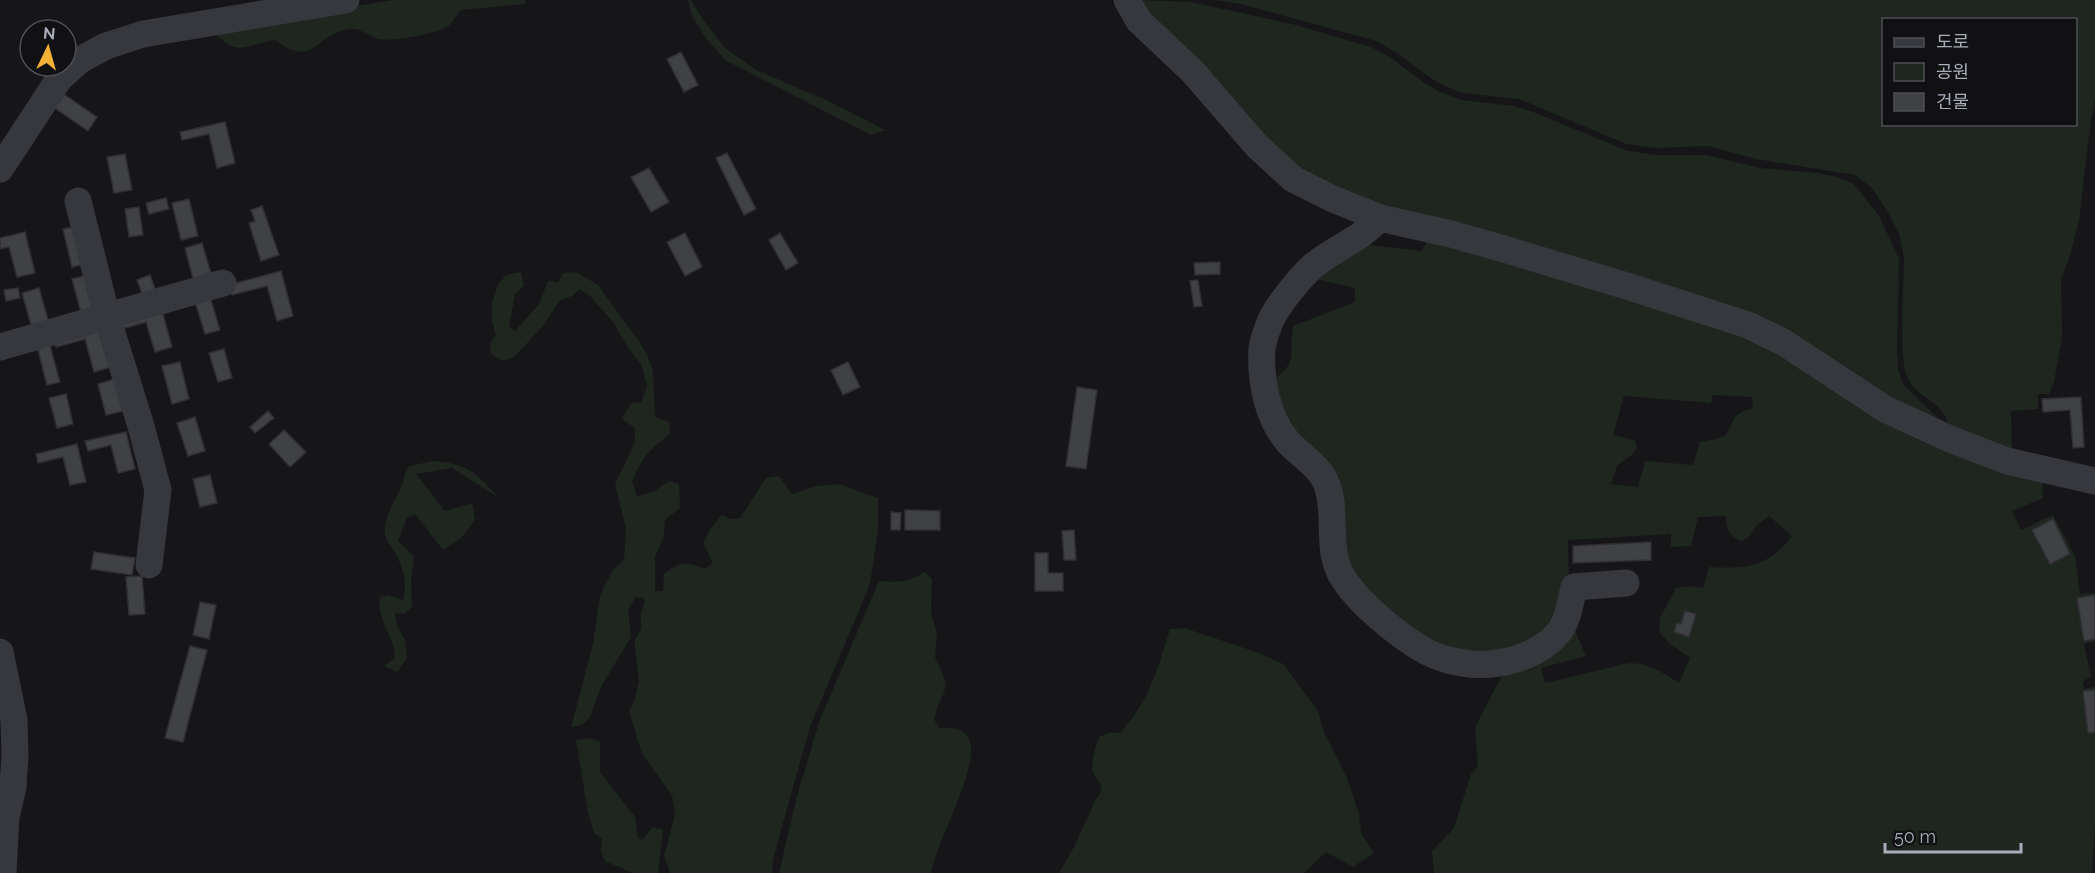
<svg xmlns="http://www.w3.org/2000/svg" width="2095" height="873" font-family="Raleway,'Noto Sans KR',sans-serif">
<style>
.green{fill:#1e261f;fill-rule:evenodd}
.building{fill:#404145;stroke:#303034;stroke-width:1.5}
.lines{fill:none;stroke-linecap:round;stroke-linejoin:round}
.minor{stroke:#37383d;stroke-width:27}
</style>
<rect width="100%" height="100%" fill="#161618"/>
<!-- green -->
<g class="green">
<path d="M393,0H525V4L461,10C457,14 452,24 447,27C435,34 391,42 379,39C370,37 362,29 353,29C314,31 316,71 275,40C240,46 240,58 211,30Z"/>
<polygon points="688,0 691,0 704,21 725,48 756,70 826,100 885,130 871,135 725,60 705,37 692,16"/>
<polygon points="1133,0 1191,2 1296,25 1371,47 1390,57 1423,82 1440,92 1462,100 1514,106 1533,112 1628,151 1656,155 1706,155 1760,168 1818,173 1836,177 1854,184 1879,216 1899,258 1897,351 1898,369 1903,384 1938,418 1940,427 1786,338 1430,222 1294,174"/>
<path d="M1216,0H2095V100L2091,120L2079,220L2069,259L2061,279L2062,337L2054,383L2049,394H2038V409L2011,411L2012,456L1953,436C1949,426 1946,415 1938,407C1928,397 1915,393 1908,379C1898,361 1904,282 1904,258L1899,233L1889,214L1872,188L1855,175L1756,159L1708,146L1656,148L1626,144L1519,99L1463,93L1449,88L1435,81L1400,55L1376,41L1241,4ZM1884,20H2076V124H1884Z"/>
<path d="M1429,236L1743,333L2042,479L2043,498L2012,511L2021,530L2053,515L2075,556L2080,594L2095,593V641L2084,644L2091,676L2083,682L2084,689L2095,687V825L2092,873H1434L1432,851L1454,828L1471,774L1478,766L1475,727L1506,668L1571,621L1586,656L1541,668L1545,683L1629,663C1649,663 1662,672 1679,683L1690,658L1669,643L1659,632L1660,618L1676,588L1690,586L1703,588L1709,567C1747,569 1767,568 1792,536L1769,516L1756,526L1750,536L1742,541C1729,536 1726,530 1726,516L1698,517L1691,546L1671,547V534L1568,540L1569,582L1544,640L1469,661L1381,610L1337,549L1293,433L1270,382C1300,361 1288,358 1293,326L1355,302V288L1307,277L1359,244L1422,251ZM1713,395L1752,397L1753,408L1743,411L1735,417L1726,435L1716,439L1700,442L1693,465L1645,461L1638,487L1611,484L1617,466L1634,453L1637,446L1634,440L1613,435L1624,396L1711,403Z"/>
<path d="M521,272L524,285L515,294L509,327L515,331L539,304L548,281L558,282L563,273L576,272L598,285L638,340L647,354L653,371L655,417L669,422L670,434C650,449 641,458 632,482L637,496L653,492L669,481L679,484L680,508L665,520L664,536L655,557V591H663L664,574C679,562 687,560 704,569L713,563L703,543L710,529L722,515L731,519L740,518L766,478L779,476L792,494L817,486L839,484L878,498V529L870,584L810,727L783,823L773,860L772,873H670L664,856L675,815L672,795L642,754L629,711L635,699L639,680L635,650V640L641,629V612L645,601L642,597L635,598L628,610L631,637L602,685L590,717L582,725L571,727L593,644L600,595L611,573L624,559L626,528L615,484L635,442V428L622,419L631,403L641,402L647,386L641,364L628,348L614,323L591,297L580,289L572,296L560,300L543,326L514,357L503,361L491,354L490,343L496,335L492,321V302L498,285L506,275Z"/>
<path d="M434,461C470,464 475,473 499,498L452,468L416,474L445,511L472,503L475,520L461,538L443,550L415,514L407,518L398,541L414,557L411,579L412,607L404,614L395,613L397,626L405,640L407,658L397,672L384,666L395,658C395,635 376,622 380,597L388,595L403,600C408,584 403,566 394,551C392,547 388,544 387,540C379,521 395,503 401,487C404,480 404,474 409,466Z"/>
<path d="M925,572L932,579L931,612L937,634L935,657L946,682L944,693L938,705L934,719L939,728C950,728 962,727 968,737C984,760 935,844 931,873H779L796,800L819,722L879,581C898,583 909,582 925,572Z"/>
<path d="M1184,628L1256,652L1283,664L1318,711L1324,732L1347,778L1359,814L1361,833L1374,853L1353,867L1326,852L1304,873H1059L1074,847L1096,799C1109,784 1094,782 1092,768C1092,757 1096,747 1099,737L1108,733H1120C1150,700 1157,670 1170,629Z"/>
<polygon points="591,738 600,742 600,772 635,817 638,837 642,840 653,827 663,830 658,873 633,873 605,861 601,852 602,839 594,833 588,813 576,740"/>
</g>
<!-- building -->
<g class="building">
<polygon points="681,52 698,85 684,92 667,59"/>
<polygon points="62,93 97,117 88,131 52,106"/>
<polygon points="225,122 235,163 217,168 209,134 182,140 180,132"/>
<polygon points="727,153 756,209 744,215 716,158"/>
<polygon points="125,154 132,190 114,193 107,157"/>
<polygon points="649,168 669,202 651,212 631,177"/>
<polygon points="166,198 169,209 149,214 146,203"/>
<polygon points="189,199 198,236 181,240 172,203"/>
<polygon points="262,206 279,255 261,261 249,223 255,221 251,210"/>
<polygon points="139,207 143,235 129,237 125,209"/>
<polygon points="78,226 88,263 72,267 63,229"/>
<polygon points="25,232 35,273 17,277 9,247 0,249 0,238"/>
<polygon points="685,233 702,267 685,276 667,242"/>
<polygon points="780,233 798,263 786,270 769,240"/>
<polygon points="202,243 212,277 194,282 185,248"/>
<polygon points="1220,262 1220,274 1195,275 1194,263"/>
<polygon points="281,271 293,316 277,321 267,286 232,295 229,285"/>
<polygon points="88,275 98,312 82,316 72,279"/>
<polygon points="150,275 156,292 143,296 137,280"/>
<polygon points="1198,280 1202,306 1194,307 1190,281"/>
<polygon points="18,288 20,298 6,301 4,290"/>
<polygon points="39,288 49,323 32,328 22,293"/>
<polygon points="209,294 220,330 205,334 194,298"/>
<polygon points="161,307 172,347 155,352 146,322 118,330 115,320"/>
<polygon points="101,327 111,367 94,372 85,339 56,347 54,339"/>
<polygon points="49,342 60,382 47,385 37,346"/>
<polygon points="224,349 232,378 218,382 209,353"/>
<polygon points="180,362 189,399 172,404 162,366"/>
<polygon points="848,362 860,387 843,395 831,370"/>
<polygon points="115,379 123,411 106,415 98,384"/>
<polygon points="1077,387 1097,390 1086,469 1066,466"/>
<polygon points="66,394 73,424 57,428 49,398"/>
<polygon points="2081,397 2084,447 2073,448 2070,410 2043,412 2042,399"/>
<polygon points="268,411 274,418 255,433 250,427"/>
<polygon points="195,417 205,451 188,456 177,423"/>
<polygon points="284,430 306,452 290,467 269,444"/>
<polygon points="126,432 135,469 118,473 111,445 88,451 85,441"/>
<polygon points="77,444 86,482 70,485 63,457 38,463 36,454"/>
<polygon points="210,475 217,503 200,507 193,479"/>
<polygon points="905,510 940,511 940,530 905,530"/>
<polygon points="891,512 901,513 900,530 891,530"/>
<polygon points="2053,519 2070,554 2050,564 2032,530"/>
<polygon points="1074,530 1076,560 1064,560 1062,531"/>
<polygon points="1651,542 1651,560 1573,563 1573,546"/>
<polygon points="94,552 135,558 132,575 91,569"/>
<polygon points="1035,553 1048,553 1048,573 1063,573 1063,591 1035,591"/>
<polygon points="142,576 145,614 129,615 126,577"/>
<polygon points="2095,595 2095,639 2084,641 2077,598"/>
<polygon points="200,602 216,605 209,639 193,635"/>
<polygon points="1685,611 1696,614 1689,637 1674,632 1677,623 1681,624"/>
<polygon points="190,646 207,650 183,742 165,738"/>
<polygon points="2095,690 2095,732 2088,733 2083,691"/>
</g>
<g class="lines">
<!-- minor -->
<g class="minor">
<polyline points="1127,0 1139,21 1193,72 1257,146 1293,179 1333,199 1380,218 1451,234 1504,249 1630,287 1748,325 1783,342 1885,409 1950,439 2007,461 2095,481"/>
<polyline points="0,169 59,79 80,60 106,46 143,34 346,0"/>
<polyline points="78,201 107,317 141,426 158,490 149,565"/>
<path d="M1380,218C1360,240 1336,247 1314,265C1303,275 1293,287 1284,299C1279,306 1273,314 1270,322C1267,330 1263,340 1262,348C1260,379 1267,418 1288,442C1301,456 1321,467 1327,485C1338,515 1325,550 1343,578C1360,605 1414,651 1445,659C1468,666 1493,666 1516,659C1533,654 1554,642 1563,626C1569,614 1571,600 1574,587L1626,583"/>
<polyline points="0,347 223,283"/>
<polyline points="0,652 14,720 15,755 13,787 6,817 3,873"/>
</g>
</g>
<!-- legend -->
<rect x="1882" y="18" width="195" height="108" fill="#111113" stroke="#4d4f55" stroke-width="1.5"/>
<rect x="1894" y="38" width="30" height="9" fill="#37383d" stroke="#4d4f55" stroke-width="1.5"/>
<text x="1936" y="48" font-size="18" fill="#a8adb8">도로</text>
<rect x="1894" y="63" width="30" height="18" fill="#1e261f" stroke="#4d4f55" stroke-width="1.5"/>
<text x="1936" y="78" font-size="18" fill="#a8adb8">공원</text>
<rect x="1894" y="93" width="30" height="18" fill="#404145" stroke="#4d4f55" stroke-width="1.5"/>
<text x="1936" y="108" font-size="18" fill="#a8adb8">건물</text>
<!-- north arrow -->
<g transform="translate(48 48) rotate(5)"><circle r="28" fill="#111113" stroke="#4d4f55" stroke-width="1.5"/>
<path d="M0-4.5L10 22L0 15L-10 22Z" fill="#f2b134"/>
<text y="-9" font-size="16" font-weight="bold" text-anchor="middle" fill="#a8adb8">N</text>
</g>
<!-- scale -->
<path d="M1885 843v9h136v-9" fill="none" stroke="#a8adb8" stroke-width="3"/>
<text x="1894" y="843" font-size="18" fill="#a8adb8" stroke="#111113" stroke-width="4.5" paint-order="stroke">50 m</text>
</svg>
